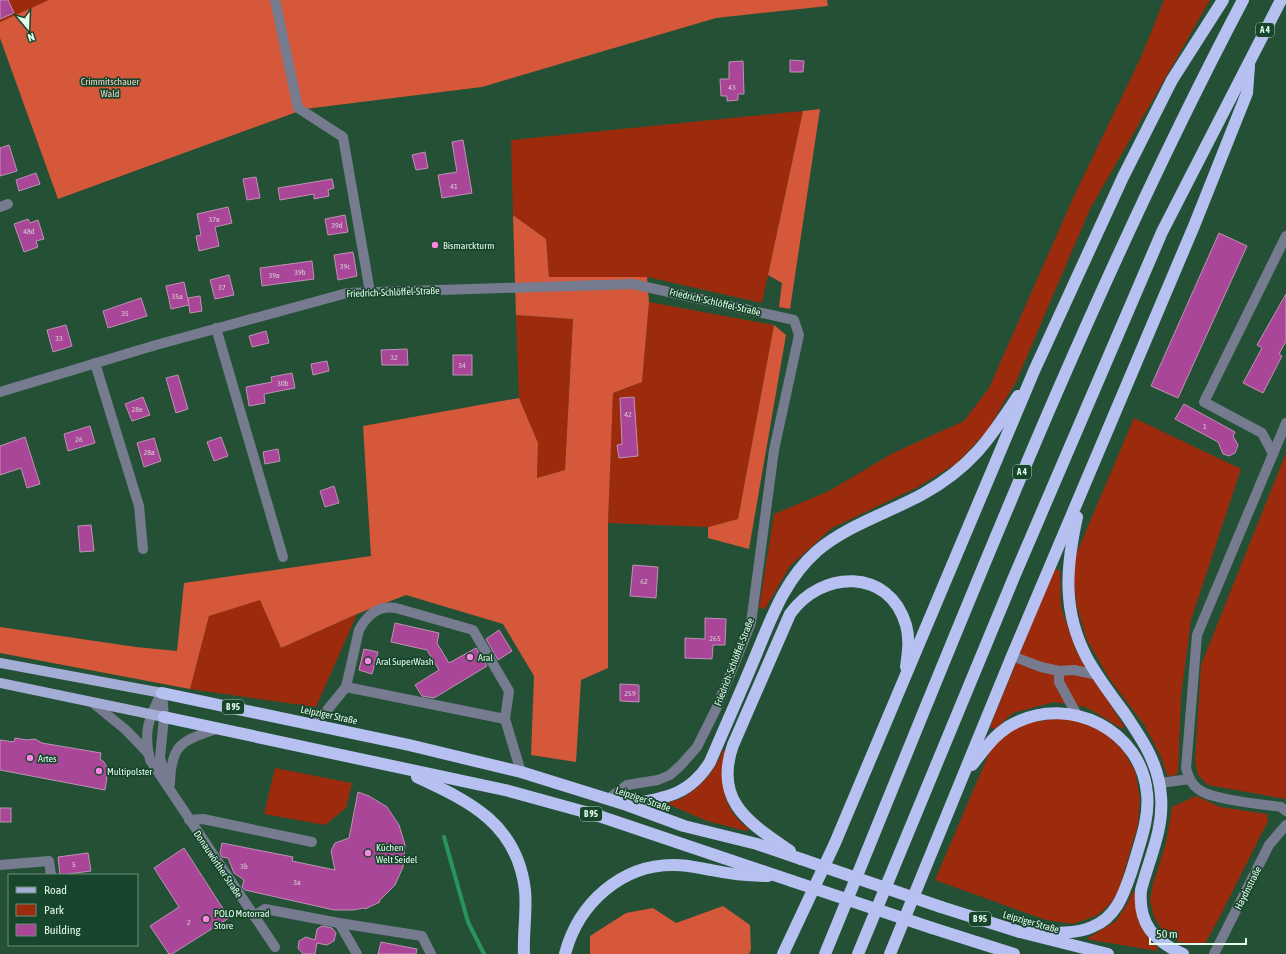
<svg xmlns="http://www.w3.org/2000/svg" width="1286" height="954" font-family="'Asap Condensed',sans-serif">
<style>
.green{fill:#9b2b0c}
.forest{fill:#d45839}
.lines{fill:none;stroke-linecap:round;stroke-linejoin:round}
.stream{stroke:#29955b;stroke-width:4}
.building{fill:#aa4698;stroke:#be92b4}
.minor{stroke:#767b8f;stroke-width:10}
.major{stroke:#a4add5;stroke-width:10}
.highway{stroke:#b6c0f1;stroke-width:12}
.highway-bridge{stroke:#b6c0f1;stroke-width:12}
.poi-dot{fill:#fb86e4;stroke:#18462c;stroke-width:1.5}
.labels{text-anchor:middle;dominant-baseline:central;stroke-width:3.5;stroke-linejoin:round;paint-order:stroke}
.number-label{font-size:8px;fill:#d4ced6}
.shield{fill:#18462c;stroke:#a5c5b1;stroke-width:1}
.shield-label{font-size:9px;font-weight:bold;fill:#e2fbea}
.park-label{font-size:10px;fill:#f1d0c7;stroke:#18462c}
.poi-label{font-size:10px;fill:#e2fbea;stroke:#18462c;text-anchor:start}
.street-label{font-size:10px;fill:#e2fbea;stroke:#18462c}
</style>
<rect width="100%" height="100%" fill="#245136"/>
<!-- green -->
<g class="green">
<polygon points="0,0 50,0 0,22"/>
<polygon points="1164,0 1210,0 1090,209 1016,382 987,431 957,463 918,487 832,528 790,566 765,609 759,608 774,514 829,491 893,453 964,421 989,388 1074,196 1141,57"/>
<polygon points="803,111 762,303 647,277 549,277 546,239 513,215 511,140"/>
<polygon points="649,302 774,325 738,519 708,527 608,523 613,393 642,382"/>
<polygon points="516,315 573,319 565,470 537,478 538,443 519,398"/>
<polygon points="1134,418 1241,469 1191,620 1181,696 1178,772 1174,776 1167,775 1162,759 1145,726 1109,678 1087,640 1077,607 1072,564"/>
<polygon points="1286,453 1286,799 1208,785 1198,775 1195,761 1201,665"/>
<polygon points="1054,569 1060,570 1061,607 1076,651 1124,726 1123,729 1086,707 1054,702 1013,713 995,729 990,727"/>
<polygon points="260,599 281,648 357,614 316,707 190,689 209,616"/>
<polygon points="1062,718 1082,722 1107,734 1124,752 1135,771 1140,798 1138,825 1119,889 1111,903 1098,915 1073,924 1046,920 935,880 990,751 1008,732 1033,722"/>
<path d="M726,749C722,782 719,807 749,829L746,831L707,821L668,804C672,800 678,800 682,798C702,787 715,770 723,750Z"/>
<polygon points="275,768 352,783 346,808 325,825 264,814"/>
<polygon points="1196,796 1220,807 1267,814 1268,821 1217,922 1204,945 1179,942 1163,931 1154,917 1150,900 1153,884 1166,843 1172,807"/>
<polygon points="1134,889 1139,923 1149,939 1158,948 1157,951 1086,939 1116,921 1126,906"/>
</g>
<!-- forest -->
<g class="forest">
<polygon points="49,0 827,0 828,6 716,18 482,87 305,109 58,199 0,38 0,22"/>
<polygon points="820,109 790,309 779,307 782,283 768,275 803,111"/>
<polygon points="513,215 546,239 549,277 647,277 649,302 642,382 613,393 608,523 608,668 581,680 576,762 531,755 534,676 503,624 406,595 357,614 281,648 260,600 209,616 190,689 0,653 0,627 136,647 177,651 184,583 371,556 363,426 519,398 538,443 537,478 565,470 573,319 516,315"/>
<polygon points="774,325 786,335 749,549 708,538 708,527 738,519"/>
<polygon points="723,906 750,925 751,949 749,954 590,954 590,936 626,913 653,908 676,923"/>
</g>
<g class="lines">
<!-- stream -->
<polyline class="stream" points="444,837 468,922 484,954"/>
</g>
<!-- building -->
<g class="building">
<polygon points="0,0 8,0 14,13 0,19"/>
<polygon points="790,60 804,61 803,72 790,72"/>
<polygon points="743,61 744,94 738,94 738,100 727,101 727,96 721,96 720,79 729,79 729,62"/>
<polygon points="463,140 472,193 442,198 438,175 457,172 452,142"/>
<polygon points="9,145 17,171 0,176 0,148"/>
<polygon points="425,152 428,168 416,170 412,155"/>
<polygon points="36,173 40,184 19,191 16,180"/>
<polygon points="256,177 260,198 247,200 243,179"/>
<polygon points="332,179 334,188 328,190 329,196 314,199 314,194 280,200 278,188"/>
<polygon points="228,207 232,223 215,227 219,246 199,251 196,236 201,235 197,214"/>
<polygon points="345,215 348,232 328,235 325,219"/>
<polygon points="28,219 30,223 38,220 44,239 36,241 38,247 24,252 14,224"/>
<polygon points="1219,233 1247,246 1178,398 1151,386"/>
<polygon points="353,252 357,276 338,280 334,255"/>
<polygon points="312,261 314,279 262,286 260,268"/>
<polygon points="229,275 234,295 215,299 210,280"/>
<polygon points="184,282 189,305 171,309 166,286"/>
<polygon points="1286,294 1286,341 1279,354 1282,356 1263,393 1243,383 1262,348 1257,345"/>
<polygon points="200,296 202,311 190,313 188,298"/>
<polygon points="141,298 147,316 108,328 103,311"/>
<polygon points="66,325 72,346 53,352 47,330"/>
<polygon points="266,331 269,343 252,347 249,336"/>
<polygon points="407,349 408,365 382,365 381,350"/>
<rect x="453" y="355" width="19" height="20"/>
<polygon points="327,361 329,371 313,375 311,364"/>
<polygon points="292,373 295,388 264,394 265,403 249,406 246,387 272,382 271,377"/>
<polygon points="178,375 188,409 176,413 166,378"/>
<polygon points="143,397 150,415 132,421 125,404"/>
<polygon points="634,397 638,456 619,458 617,445 622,444 620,398"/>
<polygon points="1184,404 1235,432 1233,436 1238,445 1235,453 1229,456 1223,454 1218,442 1175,419"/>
<polygon points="90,426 95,443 68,451 64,434"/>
<polygon points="25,437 40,484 27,488 21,468 0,475 0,446"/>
<polygon points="221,437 228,456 214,461 207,442"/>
<polygon points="154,438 161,461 144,467 137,443"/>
<polygon points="278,449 280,461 265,464 263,452"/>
<polygon points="334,486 339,503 325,507 320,491"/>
<polygon points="91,525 94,551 80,552 78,526"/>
<polygon points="633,565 658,567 656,598 630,596"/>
<polygon points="705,618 726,619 725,645 713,645 712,659 685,658 685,638 705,639"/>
<polygon points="395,623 439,633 437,643 449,663 476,648 487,666 434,698 422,696 415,685 439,670 427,650 391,642"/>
<polygon points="499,630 512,651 498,660 486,639"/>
<polygon points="364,649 378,652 372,674 359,670"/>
<polygon points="620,684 639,685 639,702 620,701"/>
<polygon points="15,738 27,740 35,739 42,743 101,753 100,759 104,762 108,770 105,790 0,770 0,740 14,742"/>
<polygon points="358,792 369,796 387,807 399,825 405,845 403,867 395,885 379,901 380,902 365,909 364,908 353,910 334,910 245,890 242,887 244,880 234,873 228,858 222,857 220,853 222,843 293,857 292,861 335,870 331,851 335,843 349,838"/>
<rect x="0" y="808" width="11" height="14"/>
<polygon points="184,848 229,918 172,954 169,954 150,926 179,907 154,868"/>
<polygon points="88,853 91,871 60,875 58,857"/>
<polygon points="322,926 332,928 336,933 334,941 327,945 317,943 315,954 303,954 298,948 299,941 306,937 315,940 317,929"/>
<polygon points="381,942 417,949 416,954 378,954"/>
</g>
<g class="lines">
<!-- minor -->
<g class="minor">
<polyline points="275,0 298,108 343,137 370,292"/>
<polyline points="0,207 8,204"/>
<polyline points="216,328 283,557"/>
<polyline points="95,363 139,506 143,549"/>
<polyline points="0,392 156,345 347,293 633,284 794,320 799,335 774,450 751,623 716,709 697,747 681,765 670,775 658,780 627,785 608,799"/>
<path d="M1286,423L1197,635L1186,768C1188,776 1191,784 1198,789C1212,800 1261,804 1281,807L1286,811"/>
<polyline points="1273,454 1262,433 1204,402 1286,236"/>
<polyline points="1012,656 1041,667 1059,671 1059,682 1077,715"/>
<polyline points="1059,671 1074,670 1098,675"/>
<path d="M346,687L359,630C367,615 378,605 396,608L473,630L509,691L505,719"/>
<path d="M162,693C149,716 143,732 150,760L275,947"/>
<polyline points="162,693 164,717 160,758 167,781"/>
<polyline points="93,703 126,730 148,753"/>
<polyline points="315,725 346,687 505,719 521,772"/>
<polyline points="1160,783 1190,779"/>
<path d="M170,784C171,742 183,741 219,728"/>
<polyline points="189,820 203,819 312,842"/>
<polyline points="0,865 49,861 51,875"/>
<polyline points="254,916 265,909 339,923 422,936 431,954"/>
<polyline points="339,923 357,954"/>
<polyline points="1214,954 1269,845 1286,825"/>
</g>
<!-- major -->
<g class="major">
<polyline points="0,663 162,693"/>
<polyline points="0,683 164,717"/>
</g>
<!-- highway -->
<g class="highway">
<path d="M1077,517C1066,567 1062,611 1087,658C1098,678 1112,696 1125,714C1142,739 1159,764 1161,796C1164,829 1149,859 1141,890C1138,924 1154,941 1183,954"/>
<polyline points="162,693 409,745 521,772 627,805 684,826 757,844 801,859"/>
<polyline points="164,717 509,791 596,815 792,881"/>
<path d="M972,765C985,749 996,732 1015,723C1070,695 1141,730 1147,793C1150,819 1139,845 1132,870C1124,893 1117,917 1092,927C1071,936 1042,932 1020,932"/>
<path d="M417,777C471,802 517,824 525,890C527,911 523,933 524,954"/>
<path d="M628,805C664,798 689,796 710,762C724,729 739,696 753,662C770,622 783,581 817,551C848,525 888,513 923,494C971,467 989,440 1018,396"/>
<path d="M790,851C750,823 713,802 733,745L790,614C821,570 889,567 906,625C910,639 908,653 906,667"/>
<polyline points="941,907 1020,932 1108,954"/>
<polyline points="932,928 1014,954"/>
<path d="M565,954C578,904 621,864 675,865C687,865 699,868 711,870C730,874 749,876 768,876"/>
<polyline points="783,954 835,843 1034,371 1123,177 1172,80 1223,0"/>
<path d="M825,954C957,633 1081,308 1243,0"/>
<polyline points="858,954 1014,577 1162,232 1281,0"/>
<polyline points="890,954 1012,656 1194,226 1247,93 1249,66"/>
</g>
<!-- highway-bridge -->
<g class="highway-bridge">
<polyline points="801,859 941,907"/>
<polyline points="792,881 932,928"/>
</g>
</g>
<!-- markers -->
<g class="poi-dot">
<circle cx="435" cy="245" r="4"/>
<circle cx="470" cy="657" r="4"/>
<circle cx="368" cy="661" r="4"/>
<circle cx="30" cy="758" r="4"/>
<circle cx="99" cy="771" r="4"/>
<circle cx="368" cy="853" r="4"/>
<circle cx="206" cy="919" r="4"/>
</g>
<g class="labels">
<!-- number labels -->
<g class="number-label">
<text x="732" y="87">43</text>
<text x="454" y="186">41</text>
<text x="214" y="219">37a</text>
<text x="337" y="225">39d</text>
<text x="29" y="231">48d</text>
<text x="345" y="266">39c</text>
<text x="300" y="272">39b</text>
<text x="274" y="275">39a</text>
<text x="222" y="287">37</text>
<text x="177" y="296">35a</text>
<text x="125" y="313">35</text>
<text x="59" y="338">33</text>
<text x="394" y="357">32</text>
<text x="462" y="365">34</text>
<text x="283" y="383">30b</text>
<text x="137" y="409">28e</text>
<text x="628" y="414">42</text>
<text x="1205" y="426">1</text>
<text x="79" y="439">26</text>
<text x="149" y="452">28a</text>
<text x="644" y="581">62</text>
<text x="715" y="638">265</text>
<text x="630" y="693">259</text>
<text x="74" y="864">5</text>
<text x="244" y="866">3b</text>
<text x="297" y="882">3a</text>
<text x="189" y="922">2</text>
</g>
<!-- shield labels -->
<g class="shield">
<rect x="1256" y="23" width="18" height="14" rx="3"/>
<rect x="1013" y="465" width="18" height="14" rx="3"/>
<rect x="222" y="700" width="22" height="14" rx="3"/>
<rect x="580" y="807" width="22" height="14" rx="3"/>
<rect x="969" y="912" width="22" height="14" rx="3"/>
</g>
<g class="shield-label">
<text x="1265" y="30">A 4</text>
<text x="1022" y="472">A 4</text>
<text x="233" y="707">B 95</text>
<text x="591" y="814">B 95</text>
<text x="980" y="919">B 95</text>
</g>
<!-- park labels -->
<g class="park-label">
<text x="110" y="81">Crimmitschauer<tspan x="110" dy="12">Wald</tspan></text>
</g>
<!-- poi labels -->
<g class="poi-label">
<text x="443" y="245">Bismarckturm</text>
<text x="478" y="657">Aral</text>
<text x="376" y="661">Aral SuperWash</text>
<text x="38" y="758">Artes</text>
<text x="107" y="771">Multipolster</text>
<text x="376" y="847">Küchen<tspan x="376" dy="12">Welt Seidel</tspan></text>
<text x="214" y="913">POLO Motorrad<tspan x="214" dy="12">Store</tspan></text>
</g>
<!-- street labels -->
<g class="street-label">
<text transform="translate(393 292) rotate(-2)">Friedrich-Schlöffel-Straße</text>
<text transform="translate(715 302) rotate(13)">Friedrich-Schlöffel-Straße</text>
<text transform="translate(734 662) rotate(-69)">Friedrich-Schlöffel-Straße</text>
<text transform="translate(329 715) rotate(12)">Leipziger Straße</text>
<text transform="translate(643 799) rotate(19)">Leipziger Straße</text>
<text transform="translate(218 864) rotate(56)">Donauwörther Straße</text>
<text transform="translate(1248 888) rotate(-63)">Haydnstraße</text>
<text transform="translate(1031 922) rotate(16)">Leipziger Straße</text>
</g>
</g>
<!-- legend -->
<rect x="8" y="874" width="130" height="72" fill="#18462c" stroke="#698e78"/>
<rect x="16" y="887" width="20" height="6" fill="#a4add5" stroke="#698e78"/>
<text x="44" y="894" font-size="12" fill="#e2fbea">Road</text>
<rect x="16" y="904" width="20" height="12" fill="#9b2b0c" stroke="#698e78"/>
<text x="44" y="914" font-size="12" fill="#e2fbea">Park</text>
<rect x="16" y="924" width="20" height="12" fill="#aa4698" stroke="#698e78"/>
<text x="44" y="934" font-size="12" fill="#e2fbea">Building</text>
<!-- north arrow -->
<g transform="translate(28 28) rotate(161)" stroke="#18462c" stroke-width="3" paint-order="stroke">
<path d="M0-3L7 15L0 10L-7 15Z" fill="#e2fbea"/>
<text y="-6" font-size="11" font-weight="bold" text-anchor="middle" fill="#e2fbea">N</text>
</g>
<!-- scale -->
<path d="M1150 938v6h96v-6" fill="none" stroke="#e2fbea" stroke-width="2"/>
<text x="1156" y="938" font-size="12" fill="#e2fbea" stroke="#18462c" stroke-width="3" paint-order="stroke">50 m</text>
</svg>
